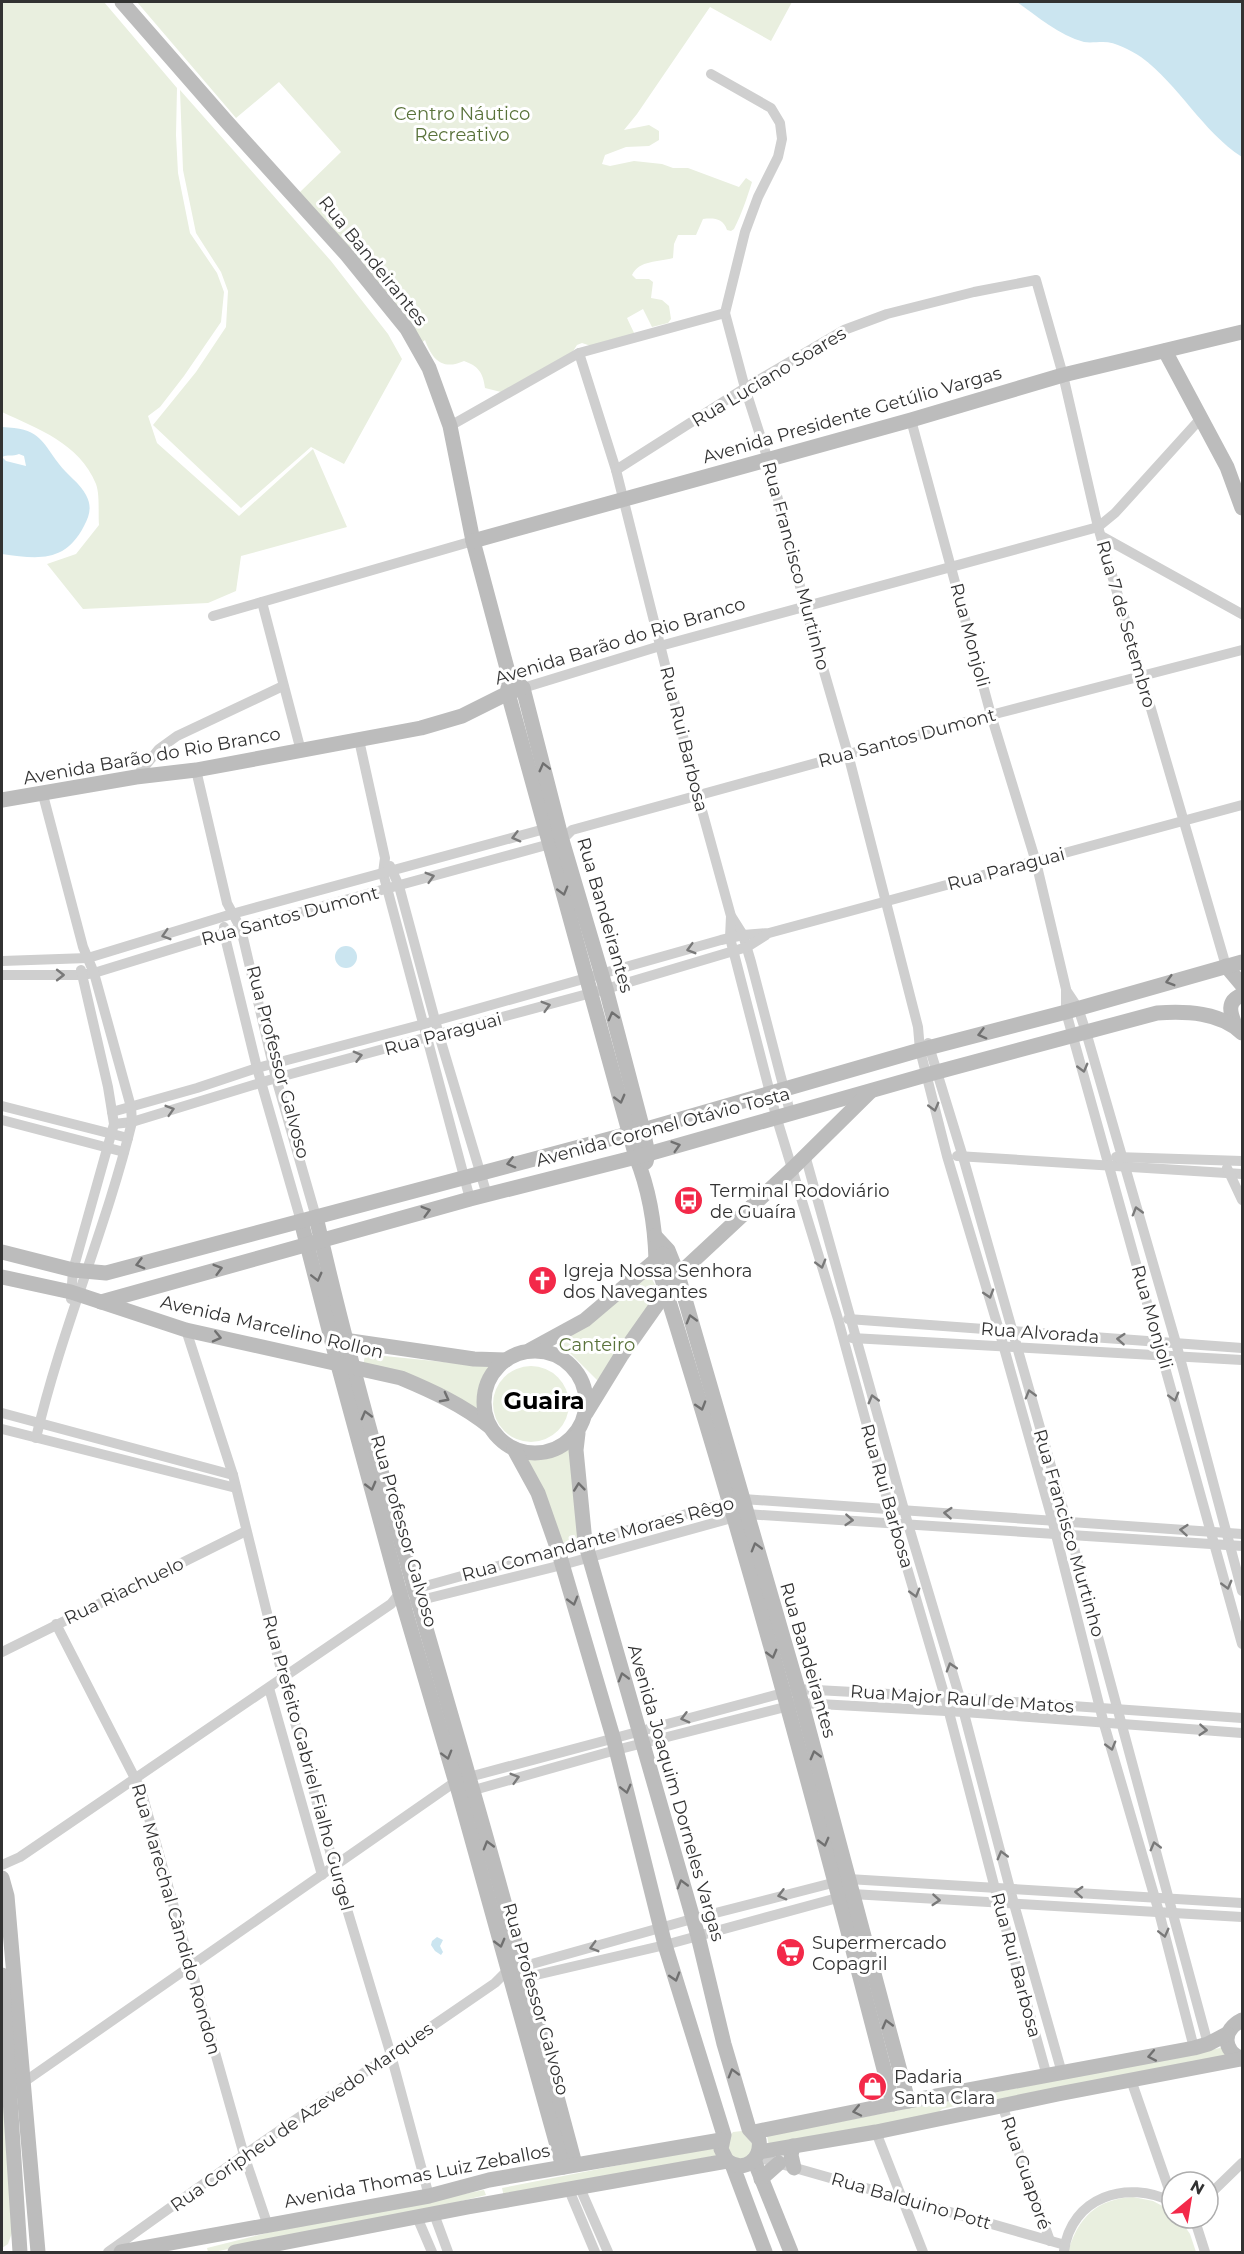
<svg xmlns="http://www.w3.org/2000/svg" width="1244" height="2254" font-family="Montserrat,sans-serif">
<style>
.green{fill:#e9efdf}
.water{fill:#cbe5f0;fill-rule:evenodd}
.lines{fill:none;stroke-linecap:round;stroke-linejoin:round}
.street{stroke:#cfcfcf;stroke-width:10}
.secondary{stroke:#bcbcbc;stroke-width:15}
.oneway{stroke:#707070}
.oneway2{stroke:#797979}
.labels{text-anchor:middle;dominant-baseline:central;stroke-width:6;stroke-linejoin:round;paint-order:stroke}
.park-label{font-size:18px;fill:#59723a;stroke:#fff}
.street-label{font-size:18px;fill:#323232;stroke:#fff}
.poi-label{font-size:18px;fill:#323232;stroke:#fff;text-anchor:start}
.district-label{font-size:24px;font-weight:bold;fill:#000;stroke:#fff}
</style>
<rect width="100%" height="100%" fill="#fff"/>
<!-- green -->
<g class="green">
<path d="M2,2H104L177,88L176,135L178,173L190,233L217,273L224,292L221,322L184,376L160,407L148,416L157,443L239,516L313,449L347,527L241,556L236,591L208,603L83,609L47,564L76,554L99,525C98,513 100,495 96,484C79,443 38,429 2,412Z"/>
<path d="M137,2H792L771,41L710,7L637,114L624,130L649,125L659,131V140L649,146L626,147L605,155L602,164L610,166L634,161L662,164L673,168H688L739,187L746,178L752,182C747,198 742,213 734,229L731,231L727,230C723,218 714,218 703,219L696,235H678L674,244L673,258C659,262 639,260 632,275L636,279H649L653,282L651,298L662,300L669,306L671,319L668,323L652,327L643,309L627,318L635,335L591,346L582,343L577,345L572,353L501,392L485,388C483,372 478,366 464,361C442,371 432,359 425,340L420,344L299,193L341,152L279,82L236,118Z"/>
<polygon points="180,90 331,261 388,334 402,359 344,464 311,447 241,508 153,425 196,372 226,327 228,291 221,272 196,233 183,170"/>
<polygon points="649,1274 661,1295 599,1382 561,1344"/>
<polygon points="365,1354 493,1367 484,1389 482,1413 363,1368"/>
<circle cx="531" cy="1404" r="38"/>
<polygon points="569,1448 581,1538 563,1543 528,1460"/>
<polygon points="1225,2047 1231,2056 989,2103 987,2094"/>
<polygon points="971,2096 973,2102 942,2109 938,2113 769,2146 767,2136"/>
<polygon points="2,2100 4,2101 14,2227 8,2244 2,2248"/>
<polygon points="742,2131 754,2146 747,2159 732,2160 724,2143 733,2132"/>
<polygon points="717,2146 719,2155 504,2197 502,2188"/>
<polygon points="484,2190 486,2195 457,2202 454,2206 213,2252 208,2252 207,2248 271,2232"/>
<path d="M1133,2197L1153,2201L1172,2211V2218H1179L1190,2234L1196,2252H1068C1078,2218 1096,2199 1133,2197Z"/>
</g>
<!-- water -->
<g class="water">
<path d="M1017,2H1242V157C1202,131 1180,86 1141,57C1130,50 1116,42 1103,42C1096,42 1090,43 1084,42C1059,35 1038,17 1017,2Z"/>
<path d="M2,427C39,429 39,437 59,464C67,475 80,483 86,495C92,506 90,515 84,526C65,563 38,559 2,554ZM19,454L24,456L26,466L6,461L2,457C7,454 13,457 19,454Z"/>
<circle cx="346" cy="957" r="11"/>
<polygon points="437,1937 443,1940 440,1946 443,1952 441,1955 435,1951 431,1945 432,1941"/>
</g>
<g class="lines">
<!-- street -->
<g class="street">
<polyline points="711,74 771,108 780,123 782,139 778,157 758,197 745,232 725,313 745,388 768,460 805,606 848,754 918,1027 920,1050 947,1156 999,1330 1052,1519 1104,1724 1159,1912 1194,2048"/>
<polyline points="579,353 616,470 698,796 731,916 743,935 751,962 790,1112"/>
<polyline points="911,420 991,715 1036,862 1066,989 1066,1012 1242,1644"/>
<polyline points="450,426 579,353 725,313"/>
<polyline points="616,470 745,388 844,330 887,314 974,292 1036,280 1063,375 1098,527 1226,966"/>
<polyline points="1101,536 1242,614"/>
<polyline points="262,602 301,751"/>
<polyline points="213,616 473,541"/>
<polyline points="523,688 660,646 1098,527 1115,513 1202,417"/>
<polyline points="359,740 385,858 383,873 470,1199"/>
<polyline points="196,770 227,903 241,929 276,1078 316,1217"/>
<polyline points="136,777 159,749 177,736 283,686"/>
<polyline points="390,866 399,886 439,1035 487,1195"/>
<polyline points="731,916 730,938 776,1116 838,1319 890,1510 945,1697 999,1904 1047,2076"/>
<polyline points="224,927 224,933 257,1068 301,1221"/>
<polyline points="2,961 88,958 232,914 552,827"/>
<polyline points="2,975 81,975 94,973 224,933 550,844 562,840 572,830 991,715 1242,650"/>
<polyline points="1066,990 1078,1008 1086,1032 1176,1343 1242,1591"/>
<polyline points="928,1043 963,1157 1070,1533 1208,2044"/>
<polyline points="2,1106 128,1138"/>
<polyline points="112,1112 197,1088 257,1068 424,1024 721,940 743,935 769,933 1242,805"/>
<polyline points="2,1120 124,1152"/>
<polyline points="114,1124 132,1122 276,1078 606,989 747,947 766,935"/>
<polyline points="805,1155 908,1524 960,1698 1014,1904 1062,2073"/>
<polyline points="957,1156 1242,1174"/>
<polyline points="1116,1157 1242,1161"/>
<polyline points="1227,1168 1242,1200"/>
<polyline points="71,1299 73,1270 114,1124 108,1087 81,970"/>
<polyline points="848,1319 1242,1348"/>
<polyline points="186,1330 233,1475 283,1678 334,1866 391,2055 429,2196"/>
<polyline points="852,1338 1242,1360"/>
<polyline points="2,1413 233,1475"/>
<polyline points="2,1429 236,1488"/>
<path d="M36,1438C61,1330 106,1229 132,1122L131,1107L94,973L83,947L43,795"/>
<polyline points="413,1602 562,1565 746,1514 1242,1546"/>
<polyline points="56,1624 141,1790 244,2155 268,2226"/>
<polyline points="2,1652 246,1531"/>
<polyline points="269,1688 322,1875"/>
<polyline points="467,1792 616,1750 801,1703 964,1712 1242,1733"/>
<polyline points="2,1865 20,1857 391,1604 400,1593 730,1502 743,1499 1242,1534"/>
<polyline points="519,1979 665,1945 852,1894 1242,1917"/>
<polyline points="1131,2080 1172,2198"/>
<polyline points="24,2082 455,1782 469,1777 798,1689 945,1697 1242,1718"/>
<polyline points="1002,2105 1050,2241"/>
<polyline points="876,2132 923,2252"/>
<polyline points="757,2157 1065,2245"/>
<polyline points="580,2188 608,2252"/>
<polyline points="569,2190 595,2252"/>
<polyline points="1208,2196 1242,2163"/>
<polyline points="434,2214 448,2252"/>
<polyline points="417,2217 432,2252"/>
<polyline points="1190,2218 1197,2227 1205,2252"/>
<path d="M1064,2251C1071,2197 1127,2179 1172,2202"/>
<polyline points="108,2252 244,2155 495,1983 507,1971 692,1919 848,1879 1242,1903"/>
</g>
<!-- secondary -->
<g class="secondary">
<path d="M122,2L226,121L347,255L407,329L429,368L450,426L473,541L508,672V693L636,1157C649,1189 655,1225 656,1260C744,1538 820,1821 893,2104"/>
<polyline points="1165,351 1227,467 1242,508"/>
<polyline points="473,541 911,420 1063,375 1242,332"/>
<polyline points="516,681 523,688 562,840 606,989 643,1130 648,1154 646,1162"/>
<polyline points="2,800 136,777 196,770 421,728 462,716 508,693 523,688"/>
<polyline points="1226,966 1242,985"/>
<path d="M1236,1027C1230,1013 1226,1001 1242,995"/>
<path d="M316,1217C359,1405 415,1589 468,1774C506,1904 540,2034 575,2164"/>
<polyline points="301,1221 338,1365 400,1593 459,1793 563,2167"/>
<polyline points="655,1236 668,1250 678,1275 798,1689 908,2101"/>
<polyline points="2,1252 73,1270 106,1273 643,1130 920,1050 1066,1012 1242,962"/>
<path d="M2,1277L71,1292L186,1330L401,1378C432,1391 463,1405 490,1427"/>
<path d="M101,1302L470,1199L648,1154L926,1075L1157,1013C1186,1011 1220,1012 1242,1033"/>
<polyline points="337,1339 474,1359 506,1360"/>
<polyline points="530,1350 585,1320 663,1254"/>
<circle cx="535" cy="1402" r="51"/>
<polyline points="586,1413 621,1356 678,1275 793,1168 870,1092"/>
<polyline points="514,1449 538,1493 558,1550 613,1737 665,1945 724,2135 721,2149 727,2161"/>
<polyline points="2,1878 7,1896 38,2252"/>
<polyline points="2,1975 20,2252"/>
<path d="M1242,2020C1222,2030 1222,2050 1242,2059"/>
<polyline points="754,2132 893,2104 1194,2048 1208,2044 1227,2034"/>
<polyline points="793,2146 791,2155 794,2168"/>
<polyline points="759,2152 876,2132 1058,2094 1241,2059"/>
<polyline points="754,2160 791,2252"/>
<polyline points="732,2164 765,2252"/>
<polyline points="761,2179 779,2163"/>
<polyline points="121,2252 429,2196 489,2180 721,2140"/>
<path d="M235,2252L468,2207L727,2161C744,2173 762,2160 759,2140L749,2129L724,2044L698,1936L585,1542L576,1450L578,1433"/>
</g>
</g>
<!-- one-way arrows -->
<defs><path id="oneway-chevron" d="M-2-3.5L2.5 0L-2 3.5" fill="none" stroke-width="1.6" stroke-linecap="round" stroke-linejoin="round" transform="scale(1.5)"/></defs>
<g class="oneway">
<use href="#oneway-chevron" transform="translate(544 767) rotate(-104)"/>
<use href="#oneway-chevron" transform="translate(563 891) rotate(74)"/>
<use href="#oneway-chevron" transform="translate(1170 981) rotate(164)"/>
<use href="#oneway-chevron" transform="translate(613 1016) rotate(-105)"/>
<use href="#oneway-chevron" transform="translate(982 1034) rotate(165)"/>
<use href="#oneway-chevron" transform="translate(620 1099) rotate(75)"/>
<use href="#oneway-chevron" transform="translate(676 1146) rotate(-17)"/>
<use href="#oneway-chevron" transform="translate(511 1163) rotate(166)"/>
<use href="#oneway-chevron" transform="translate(426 1211) rotate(-16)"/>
<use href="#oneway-chevron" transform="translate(140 1264) rotate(165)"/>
<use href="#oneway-chevron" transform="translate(218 1269) rotate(-16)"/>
<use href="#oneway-chevron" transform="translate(317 1277) rotate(76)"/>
<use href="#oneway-chevron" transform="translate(691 1319) rotate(-106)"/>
<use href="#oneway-chevron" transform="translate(217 1337) rotate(13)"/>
<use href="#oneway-chevron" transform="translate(445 1398) rotate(28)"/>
<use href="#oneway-chevron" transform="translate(701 1406) rotate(73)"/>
<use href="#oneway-chevron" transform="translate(366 1415) rotate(-105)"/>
<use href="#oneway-chevron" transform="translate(371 1486) rotate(75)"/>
<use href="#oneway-chevron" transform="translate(579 1487) rotate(-96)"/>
<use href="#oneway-chevron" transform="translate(756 1547) rotate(-106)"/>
<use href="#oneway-chevron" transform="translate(573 1601) rotate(74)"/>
<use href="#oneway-chevron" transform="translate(772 1654) rotate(75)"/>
<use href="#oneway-chevron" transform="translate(623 1677) rotate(-106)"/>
<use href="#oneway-chevron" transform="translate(447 1755) rotate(74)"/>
<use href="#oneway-chevron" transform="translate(815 1755) rotate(-105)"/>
<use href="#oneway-chevron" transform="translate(626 1789) rotate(76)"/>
<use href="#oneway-chevron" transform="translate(824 1842) rotate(75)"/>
<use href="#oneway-chevron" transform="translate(488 1845) rotate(-106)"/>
<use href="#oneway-chevron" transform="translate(682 1884) rotate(-106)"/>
<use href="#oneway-chevron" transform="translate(500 1943) rotate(75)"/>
<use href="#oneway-chevron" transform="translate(675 1977) rotate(73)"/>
<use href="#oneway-chevron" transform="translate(887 2024) rotate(-105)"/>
<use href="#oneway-chevron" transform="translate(1152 2056) rotate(169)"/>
<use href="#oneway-chevron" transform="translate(733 2073) rotate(-106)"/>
<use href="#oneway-chevron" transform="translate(857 2111) rotate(168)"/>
</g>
<g class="oneway2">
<use href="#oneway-chevron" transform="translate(516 837) rotate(165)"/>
<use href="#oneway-chevron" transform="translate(430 877) rotate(-16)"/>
<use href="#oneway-chevron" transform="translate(166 935) rotate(163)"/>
<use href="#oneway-chevron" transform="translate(691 949) rotate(164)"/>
<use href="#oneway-chevron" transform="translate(60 975)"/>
<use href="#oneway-chevron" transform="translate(546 1006) rotate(-16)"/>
<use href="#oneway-chevron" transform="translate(358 1056) rotate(-15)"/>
<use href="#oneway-chevron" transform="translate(1083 1068) rotate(75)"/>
<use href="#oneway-chevron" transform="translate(934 1107) rotate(75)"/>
<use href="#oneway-chevron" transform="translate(170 1110) rotate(-17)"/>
<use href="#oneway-chevron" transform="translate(1137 1211) rotate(-106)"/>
<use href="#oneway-chevron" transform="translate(821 1264) rotate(74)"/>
<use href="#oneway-chevron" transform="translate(989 1294) rotate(73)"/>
<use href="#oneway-chevron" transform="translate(1121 1339) rotate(-176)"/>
<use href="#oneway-chevron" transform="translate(1030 1394) rotate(-106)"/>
<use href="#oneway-chevron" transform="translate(1174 1397) rotate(74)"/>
<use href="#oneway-chevron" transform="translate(873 1399) rotate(-105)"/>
<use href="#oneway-chevron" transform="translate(948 1513) rotate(-176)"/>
<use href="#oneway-chevron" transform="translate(849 1520) rotate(4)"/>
<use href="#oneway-chevron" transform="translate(1184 1530) rotate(-175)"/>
<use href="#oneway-chevron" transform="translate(1227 1585) rotate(75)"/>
<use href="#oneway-chevron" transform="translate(915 1593) rotate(74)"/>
<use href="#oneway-chevron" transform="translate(951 1667) rotate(-107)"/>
<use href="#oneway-chevron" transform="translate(685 1718) rotate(165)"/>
<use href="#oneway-chevron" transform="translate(1203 1730) rotate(4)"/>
<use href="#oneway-chevron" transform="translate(1111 1746) rotate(74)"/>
<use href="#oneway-chevron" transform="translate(515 1778) rotate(-16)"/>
<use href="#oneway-chevron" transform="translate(1155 1846) rotate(-105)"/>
<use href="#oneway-chevron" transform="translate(1002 1855) rotate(-105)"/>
<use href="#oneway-chevron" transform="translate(1079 1892) rotate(-177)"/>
<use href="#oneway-chevron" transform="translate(782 1895) rotate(165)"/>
<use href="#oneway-chevron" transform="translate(936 1900) rotate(4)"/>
<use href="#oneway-chevron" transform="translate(1164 1933) rotate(76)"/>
<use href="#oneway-chevron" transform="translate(594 1947) rotate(164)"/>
</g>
<!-- icons -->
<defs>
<symbol id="bus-disc" viewBox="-11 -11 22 22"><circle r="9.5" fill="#f32949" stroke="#fff"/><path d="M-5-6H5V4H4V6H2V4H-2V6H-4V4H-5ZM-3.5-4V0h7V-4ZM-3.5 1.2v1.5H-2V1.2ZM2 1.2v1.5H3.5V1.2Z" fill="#fff"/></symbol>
<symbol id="church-disc" viewBox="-11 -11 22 22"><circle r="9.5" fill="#f32949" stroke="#fff"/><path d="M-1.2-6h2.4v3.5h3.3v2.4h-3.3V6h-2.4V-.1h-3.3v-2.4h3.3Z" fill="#fff"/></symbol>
<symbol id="supermarket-disc" viewBox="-11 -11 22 22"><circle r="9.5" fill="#f32949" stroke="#fff"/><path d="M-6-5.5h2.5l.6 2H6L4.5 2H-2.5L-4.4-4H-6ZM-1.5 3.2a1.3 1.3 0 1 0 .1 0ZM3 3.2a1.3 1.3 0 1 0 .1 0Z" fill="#fff"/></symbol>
<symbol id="shop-disc" viewBox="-11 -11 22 22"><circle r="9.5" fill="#f32949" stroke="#fff"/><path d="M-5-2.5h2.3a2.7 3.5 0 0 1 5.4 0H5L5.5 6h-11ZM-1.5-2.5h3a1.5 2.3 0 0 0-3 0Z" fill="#fff"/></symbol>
</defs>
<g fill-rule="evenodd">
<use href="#bus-disc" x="672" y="1184" width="33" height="33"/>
<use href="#church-disc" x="526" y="1264" width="33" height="33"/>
<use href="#supermarket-disc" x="774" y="1936" width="33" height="33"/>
<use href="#shop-disc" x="856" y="2070" width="33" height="33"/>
</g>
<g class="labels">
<!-- park labels -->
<g class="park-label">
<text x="462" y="114">Centro Náutico<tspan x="462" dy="21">Recreativo</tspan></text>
<text x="597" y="1345">Canteiro</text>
</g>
<!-- street labels -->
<g class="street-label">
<text transform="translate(373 261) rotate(51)">Rua Bandeirantes</text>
<text transform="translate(769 377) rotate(-31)">Rua Luciano Soares</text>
<text transform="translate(852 415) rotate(-16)">Avenida Presidente Getúlio Vargas</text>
<text transform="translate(796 566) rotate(75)">Rua Francisco Murtinho</text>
<text transform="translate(1126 624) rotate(74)">Rua 7 de Setembro</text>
<text transform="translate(970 635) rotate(75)">Rua Monjoli</text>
<text transform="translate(620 641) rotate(-17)">Avenida Barão do Rio Branco</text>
<text transform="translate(907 738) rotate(-15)">Rua Santos Dumont</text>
<text transform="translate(684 739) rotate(76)">Rua Rui Barbosa</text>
<text transform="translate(152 756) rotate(-10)">Avenida Barão do Rio Branco</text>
<text transform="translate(1006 869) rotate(-15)">Rua Paraguai</text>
<text transform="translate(605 915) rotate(74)">Rua Bandeirantes</text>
<text transform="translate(290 916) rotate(-15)">Rua Santos Dumont</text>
<text transform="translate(443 1034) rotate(-15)">Rua Paraguai</text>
<text transform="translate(278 1062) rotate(75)">Rua Professor Galvoso</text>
<text transform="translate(663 1127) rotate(-15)">Avenida Coronel Otávio Tosta</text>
<text transform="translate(1152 1317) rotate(74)">Rua Monjoli</text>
<text transform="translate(272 1327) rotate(13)">Avenida Marcelino Rollon</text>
<text transform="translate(1040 1333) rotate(4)">Rua Alvorada</text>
<text transform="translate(887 1496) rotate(74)">Rua Rui Barbosa</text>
<text transform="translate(404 1531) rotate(74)">Rua Professor Galvoso</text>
<text transform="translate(1069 1533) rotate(74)">Rua Francisco Murtinho</text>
<text transform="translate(598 1539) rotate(-15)">Rua Comandante Moraes Rêgo</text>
<text transform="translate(124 1591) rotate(-26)">Rua Riachuelo</text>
<text transform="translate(808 1660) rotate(74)">Rua Bandeirantes</text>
<text transform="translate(962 1699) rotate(4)">Rua Major Raul de Matos</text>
<text transform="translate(308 1763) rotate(75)">Rua Prefeito Gabriel Fialho Gurgel</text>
<text transform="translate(676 1793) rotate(74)">Avenida Joaquim Dorneles Vargas</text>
<text transform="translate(176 1919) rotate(74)">Rua Marechal Cândido Rondon</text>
<text transform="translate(1016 1965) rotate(75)">Rua Rui Barbosa</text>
<text transform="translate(536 1999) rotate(74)">Rua Professor Galvoso</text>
<text transform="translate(302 2117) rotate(-35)">Rua Coripheu de Azevedo Marques</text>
<text transform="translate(1026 2173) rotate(71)">Rua Guaporé</text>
<text transform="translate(417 2176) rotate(-11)">Avenida Thomas Luiz Zeballos</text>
<text transform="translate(911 2201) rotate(16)">Rua Balduino Pott</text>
</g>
<!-- poi labels -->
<g class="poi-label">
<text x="710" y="1191">Terminal Rodoviário<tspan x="710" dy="21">de Guaíra</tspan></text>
<text x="563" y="1271">Igreja Nossa Senhora<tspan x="563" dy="21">dos Navegantes</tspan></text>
<text x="812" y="1943">Supermercado<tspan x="812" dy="21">Copagril</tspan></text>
<text x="894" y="2077">Padaria<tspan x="894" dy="21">Santa Clara</tspan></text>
</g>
<!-- district labels -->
<g class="district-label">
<text x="544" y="1400">Guaira</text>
</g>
</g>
<!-- border -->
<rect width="1244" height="2254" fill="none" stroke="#323232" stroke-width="6"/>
<!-- north arrow -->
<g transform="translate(1190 2200) rotate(30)"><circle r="28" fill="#ffffff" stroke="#adadad" stroke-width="1.5"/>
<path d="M0-4.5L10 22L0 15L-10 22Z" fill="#f32949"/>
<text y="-9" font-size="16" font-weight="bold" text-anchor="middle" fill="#323232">N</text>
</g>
</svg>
